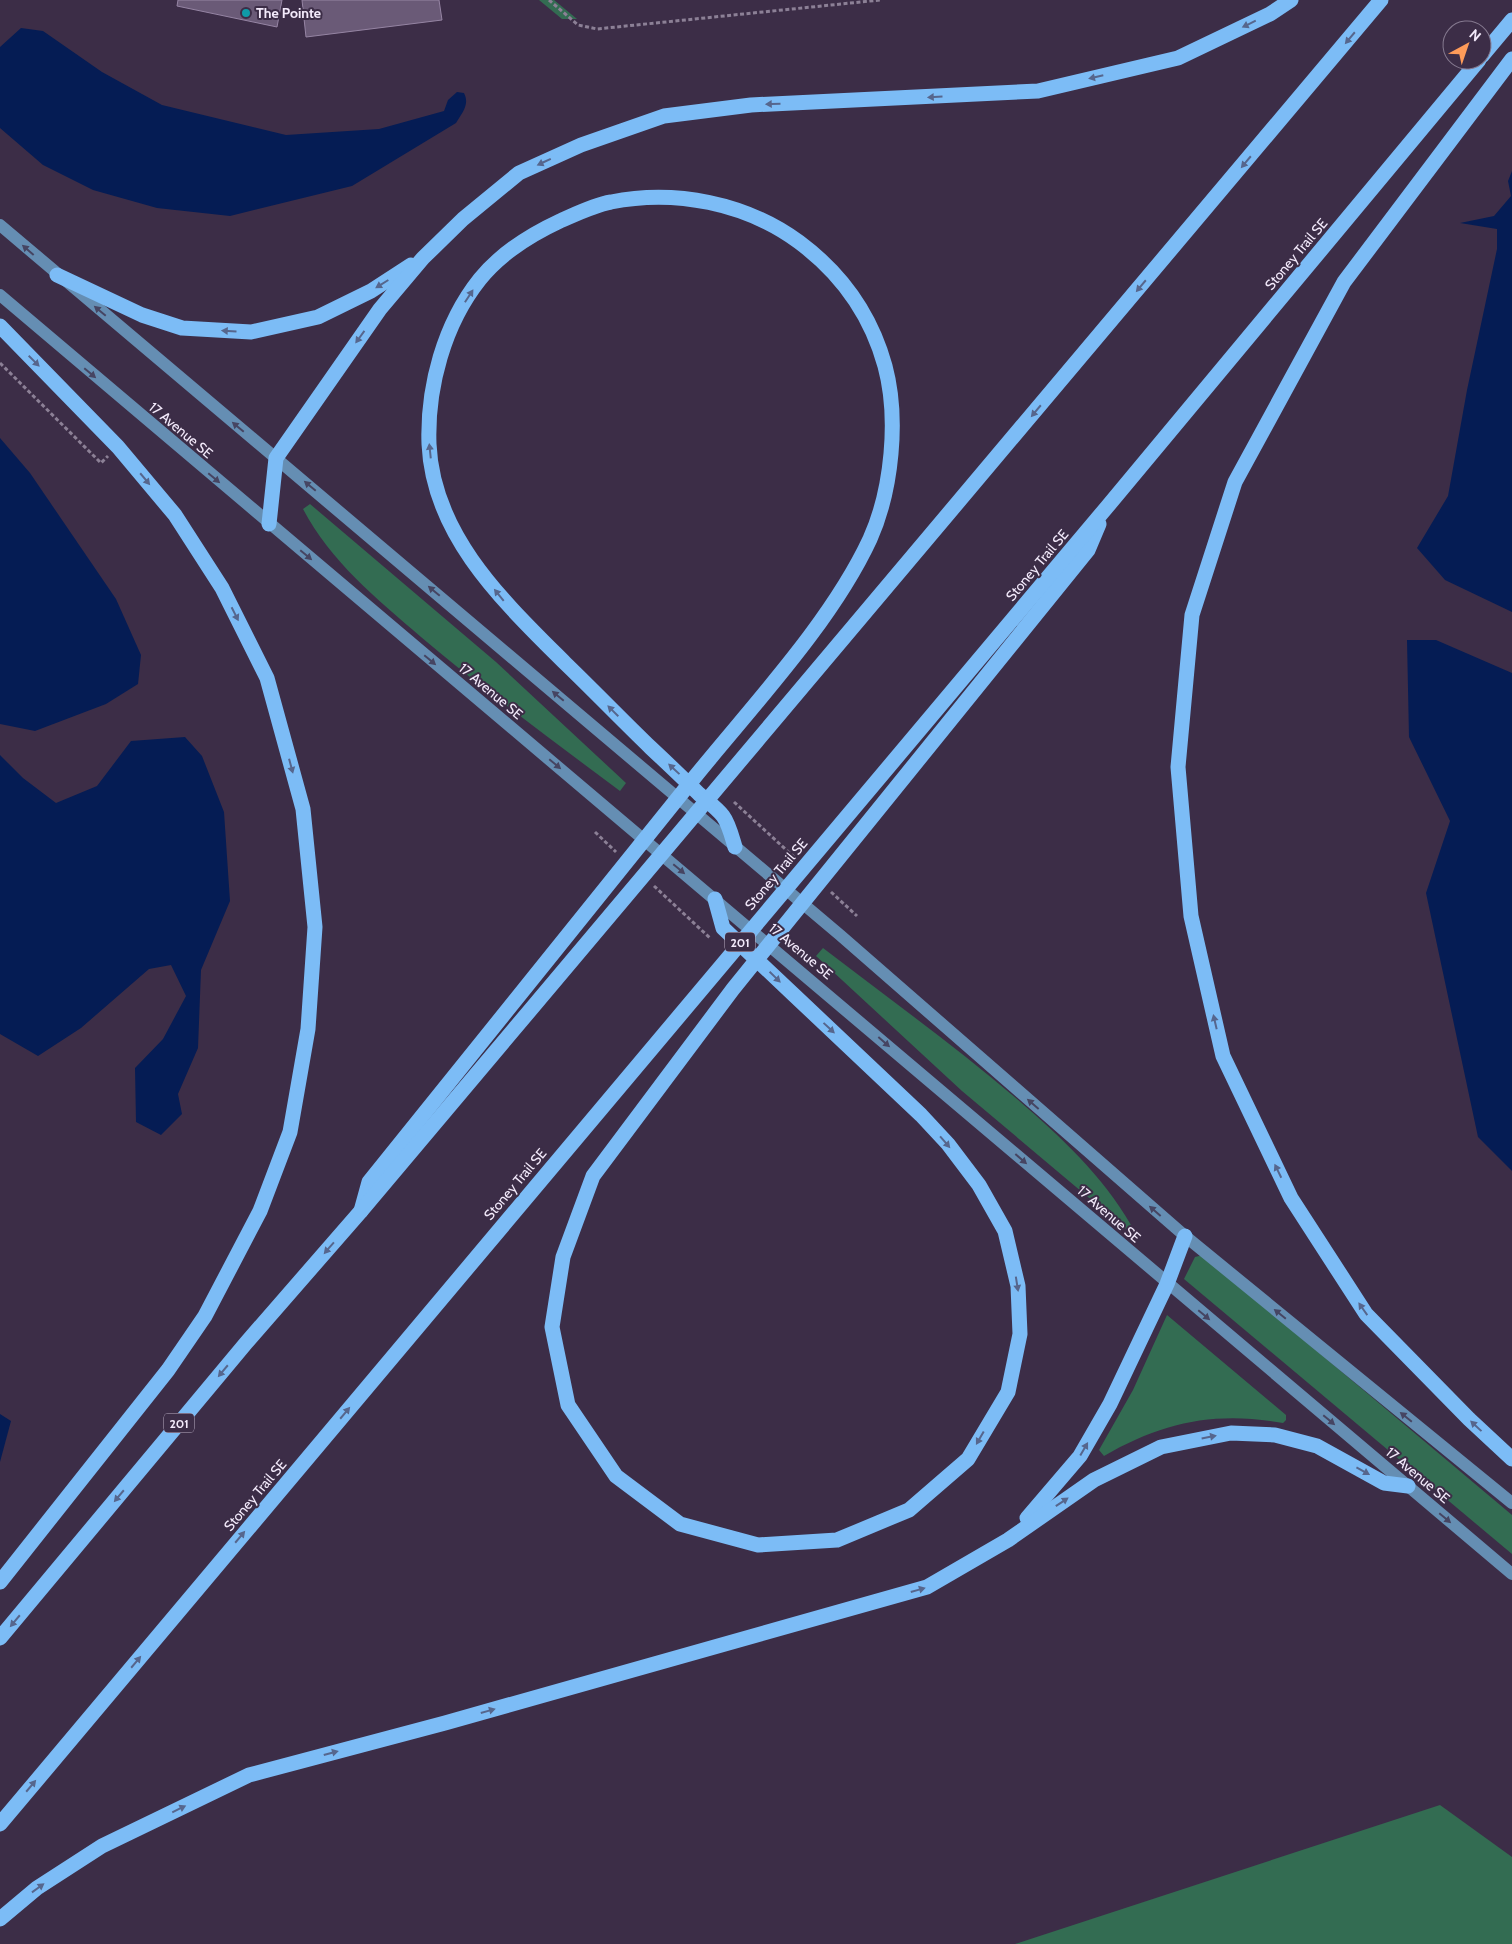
<svg xmlns="http://www.w3.org/2000/svg" width="1512" height="1944" font-family="Cabin,sans-serif">
<style>
.green{fill:#336c52}
.water{fill:#051c54}
.building{fill:#6a5a77;stroke:#9685a4}
.lines{fill:none;stroke-linecap:round;stroke-linejoin:round}
.path{stroke:#8c8096;stroke-width:3;stroke-dasharray:4 2.5;stroke-linecap:butt}
.secondary{stroke:#658eb3;stroke-width:12}
.highway{stroke:#7cbcf6;stroke-width:15}
.oneway{fill:#56668d}
.oneway2{fill:#464562}
.culture-dot{fill:#0f9aa8;stroke:#3c2d47;stroke-width:2}
.labels{text-anchor:middle;dominant-baseline:central;stroke-width:4;stroke-linejoin:round;paint-order:stroke}
.shield{fill:#3c2d47;stroke:#bcb1c5;stroke-width:1}
.shield-label{font-size:12px;font-weight:bold;fill:#f3eafb}
.poi-label{font-size:14px;font-weight:bold;fill:#f3eafb;stroke:#3c2d47;text-anchor:start}
.street-label{font-size:14px;fill:#f3eafb;stroke:#3c2d47}
</style>
<rect width="100%" height="100%" fill="#3c2d47"/>
<!-- green -->
<g class="green">
<polygon points="539,0 554,0 577,19 562,19"/>
<path d="M310,504L496,662L626,783L620,791C553,741 485,691 421,637C377,599 330,561 303,509Z"/>
<path d="M823,948C888,998 955,1046 1017,1099C1061,1137 1102,1175 1131,1225L1126,1229L962,1091L816,956Z"/>
<polygon points="1203,1255 1512,1515 1512,1554 1184,1279 1195,1257"/>
<path d="M1167,1315L1286,1415V1420L1283,1423C1215,1411 1163,1422 1104,1456L1099,1450L1133,1390Z"/>
<polygon points="1440,1805 1512,1857 1512,1944 1015,1944"/>
</g>
<!-- water -->
<g class="water">
<path d="M21,28L43,31L102,72L162,105L286,135L379,129L444,111L448,100L457,92L464,93C470,105 462,113 456,123L352,186L230,216L157,208L93,190L43,165L0,128V47Z"/>
<polygon points="1512,171 1512,612 1445,580 1417,548 1448,496 1467,390 1497,249 1497,229 1460,223 1494,216 1511,196 1508,181"/>
<polygon points="0,438 30,473 116,599 141,655 138,684 106,704 35,731 0,724"/>
<polygon points="1407,640 1436,640 1512,673 1512,1171 1478,1137 1426,893 1450,821 1409,737"/>
<polygon points="185,737 202,756 224,812 230,901 201,970 198,1048 178,1094 182,1114 161,1135 136,1122 135,1068 163,1039 186,996 171,965 149,969 81,1028 38,1056 0,1034 0,755 23,778 56,803 97,786 131,741"/>
<polygon points="0,1414 11,1421 0,1462"/>
</g>
<!-- building -->
<g class="building">
<polygon points="178,0 282,0 277,27 177,6"/>
<polygon points="302,0 439,0 442,20 306,37"/>
</g>
<g class="lines">
<!-- path -->
<g class="path">
<polyline points="549,0 578,25 597,29 880,0"/>
<polyline points="0,363 101,463 108,456"/>
<polyline points="734,802 794,857"/>
<polyline points="595,832 616,852"/>
<polyline points="654,886 710,938"/>
<polyline points="831,892 857,916"/>
</g>
<!-- secondary -->
<g class="secondary">
<polyline points="0,225 840,935 1185,1236 1512,1503"/>
<polyline points="0,295 1512,1574"/>
</g>
<!-- highway -->
<g class="highway">
<polyline points="1482,56 1512,20"/>
<polyline points="1512,59 1344,282 1235,482 1192,615 1178,767 1191,916 1223,1056 1291,1198 1366,1314 1469,1419 1512,1459"/>
<polyline points="57,275 142,315 182,328 251,332 318,317 371,291 411,265"/>
<polyline points="0,326 118,447 175,515 222,588 267,678 303,809 315,927 308,1029 290,1132 260,1211 205,1316 168,1370 0,1582"/>
<polyline points="269,524 276,458 380,309 423,258 463,219 519,173 581,145 664,116 751,105 1038,91 1178,58 1270,14 1291,0"/>
<polyline points="715,899 723,928 794,995 921,1115 948,1144 979,1185 1005,1231 1018,1286 1020,1334 1008,1392 968,1459 909,1510 837,1540 758,1545 680,1524 616,1476 568,1405 552,1327 563,1257 593,1176 733,989 1088,550 1099,524"/>
<path d="M361,1211L369,1182C477,1047 586,913 694,778C752,706 831,623 870,539C892,490 899,418 885,366C871,315 842,274 799,242C746,203 675,189 611,202C594,205 576,214 560,221C530,235 501,253 480,279C444,324 427,387 429,444C433,536 504,602 565,663C594,691 622,720 651,748C667,763 683,778 699,794C707,801 717,808 723,816C729,824 732,837 735,847"/>
<polyline points="1027,1518 1080,1456 1110,1404 1167,1284 1185,1236"/>
<polyline points="0,1638 246,1343 361,1211 1381,0"/>
<polyline points="0,1824 1107,507 1479,60"/>
<polyline points="0,1919 37,1888 102,1846 249,1775 445,1723 927,1587 1008,1540 1094,1480 1161,1447 1231,1433 1275,1435 1317,1446 1384,1483 1408,1486"/>
</g>
</g>
<!-- one-way arrows -->
<defs><path id="oneway-solid" d="M-6-.8H1V-3.2L6.5 0L1 3.2V.8H-6Z" transform="scale(1.25)"/></defs>
<g class="oneway">
<use href="#oneway-solid" transform="translate(1249 24) rotate(154)"/>
<use href="#oneway-solid" transform="translate(1350 38) rotate(130)"/>
<use href="#oneway-solid" transform="translate(1096 77) rotate(167)"/>
<use href="#oneway-solid" transform="translate(935 97) rotate(177)"/>
<use href="#oneway-solid" transform="translate(773 104) rotate(178)"/>
<use href="#oneway-solid" transform="translate(544 162) rotate(155)"/>
<use href="#oneway-solid" transform="translate(1246 162) rotate(130)"/>
<use href="#oneway-solid" transform="translate(382 284) rotate(148)"/>
<use href="#oneway-solid" transform="translate(1141 286) rotate(130)"/>
<use href="#oneway-solid" transform="translate(469 296) rotate(-57)"/>
<use href="#oneway-solid" transform="translate(229 331) rotate(-177)"/>
<use href="#oneway-solid" transform="translate(360 337) rotate(126)"/>
<use href="#oneway-solid" transform="translate(34 361) rotate(45)"/>
<use href="#oneway-solid" transform="translate(1036 411) rotate(130)"/>
<use href="#oneway-solid" transform="translate(430 451) rotate(-96)"/>
<use href="#oneway-solid" transform="translate(145 479) rotate(50)"/>
<use href="#oneway-solid" transform="translate(499 595) rotate(-129)"/>
<use href="#oneway-solid" transform="translate(235 614) rotate(63)"/>
<use href="#oneway-solid" transform="translate(613 711) rotate(-135)"/>
<use href="#oneway-solid" transform="translate(291 766) rotate(75)"/>
<use href="#oneway-solid" transform="translate(674 769) rotate(-137)"/>
<use href="#oneway-solid" transform="translate(775 977) rotate(44)"/>
<use href="#oneway-solid" transform="translate(1215 1022) rotate(-103)"/>
<use href="#oneway-solid" transform="translate(829 1028) rotate(43)"/>
<use href="#oneway-solid" transform="translate(945 1142) rotate(49)"/>
<use href="#oneway-solid" transform="translate(1278 1171) rotate(-116)"/>
<use href="#oneway-solid" transform="translate(329 1248) rotate(131)"/>
<use href="#oneway-solid" transform="translate(1017 1284) rotate(81)"/>
<use href="#oneway-solid" transform="translate(1363 1309) rotate(-125)"/>
<use href="#oneway-solid" transform="translate(223 1371) rotate(130)"/>
<use href="#oneway-solid" transform="translate(345 1413) rotate(-50)"/>
<use href="#oneway-solid" transform="translate(1476 1426) rotate(-137)"/>
<use href="#oneway-solid" transform="translate(1209 1437) rotate(-11)"/>
<use href="#oneway-solid" transform="translate(980 1438) rotate(120)"/>
<use href="#oneway-solid" transform="translate(1084 1449) rotate(-60)"/>
<use href="#oneway-solid" transform="translate(1363 1471) rotate(29)"/>
<use href="#oneway-solid" transform="translate(119 1496) rotate(130)"/>
<use href="#oneway-solid" transform="translate(1062 1502) rotate(-34)"/>
<use href="#oneway-solid" transform="translate(240 1537) rotate(-50)"/>
<use href="#oneway-solid" transform="translate(918 1590) rotate(-16)"/>
<use href="#oneway-solid" transform="translate(15 1621) rotate(130)"/>
<use href="#oneway-solid" transform="translate(136 1662) rotate(-50)"/>
<use href="#oneway-solid" transform="translate(488 1711) rotate(-16)"/>
<use href="#oneway-solid" transform="translate(331 1753) rotate(-15)"/>
<use href="#oneway-solid" transform="translate(31 1786) rotate(-50)"/>
<use href="#oneway-solid" transform="translate(179 1809) rotate(-26)"/>
<use href="#oneway-solid" transform="translate(38 1888) rotate(-36)"/>
</g>
<g class="oneway2">
<use href="#oneway-solid" transform="translate(28 250) rotate(-139)"/>
<use href="#oneway-solid" transform="translate(100 311) rotate(-140)"/>
<use href="#oneway-solid" transform="translate(90 373) rotate(40)"/>
<use href="#oneway-solid" transform="translate(238 427) rotate(-140)"/>
<use href="#oneway-solid" transform="translate(214 478) rotate(40)"/>
<use href="#oneway-solid" transform="translate(310 486) rotate(-140)"/>
<use href="#oneway-solid" transform="translate(306 555) rotate(40)"/>
<use href="#oneway-solid" transform="translate(434 591) rotate(-140)"/>
<use href="#oneway-solid" transform="translate(430 660) rotate(40)"/>
<use href="#oneway-solid" transform="translate(558 696) rotate(-140)"/>
<use href="#oneway-solid" transform="translate(555 764) rotate(40)"/>
<use href="#oneway-solid" transform="translate(679 869) rotate(40)"/>
<use href="#oneway-solid" transform="translate(884 1042) rotate(41)"/>
<use href="#oneway-solid" transform="translate(1033 1104) rotate(-139)"/>
<use href="#oneway-solid" transform="translate(1021 1159) rotate(41)"/>
<use href="#oneway-solid" transform="translate(1155 1211) rotate(-139)"/>
<use href="#oneway-solid" transform="translate(1280 1314) rotate(-141)"/>
<use href="#oneway-solid" transform="translate(1204 1315) rotate(40)"/>
<use href="#oneway-solid" transform="translate(1406 1417) rotate(-141)"/>
<use href="#oneway-solid" transform="translate(1329 1420) rotate(40)"/>
<use href="#oneway-solid" transform="translate(1445 1518) rotate(40)"/>
</g>
<!-- markers -->
<circle class="culture-dot" cx="246" cy="13" r="5"/>
<g class="labels">
<!-- shield labels -->
<g class="shield">
<rect x="725" y="932.5" width="30" height="19" rx="4"/>
<rect x="164" y="1413.5" width="30" height="19" rx="4"/>
</g>
<g class="shield-label">
<text x="740" y="942">201</text>
<text x="179" y="1423">201</text>
</g>
<!-- poi labels -->
<g class="poi-label">
<text x="256" y="13">The Pointe</text>
</g>
<!-- street labels -->
<g class="street-label">
<text transform="translate(1296 254) rotate(-50)">Stoney Trail SE</text>
<text transform="translate(181 430) rotate(40)">17 Avenue SE</text>
<text transform="translate(1037 565) rotate(-50)">Stoney Trail SE</text>
<text transform="translate(491 691) rotate(40)">17 Avenue SE</text>
<text transform="translate(776 874) rotate(-50)">Stoney Trail SE</text>
<text transform="translate(801 951) rotate(40)">17 Avenue SE</text>
<text transform="translate(515 1184) rotate(-50)">Stoney Trail SE</text>
<text transform="translate(1109 1214) rotate(41)">17 Avenue SE</text>
<text transform="translate(1418 1475) rotate(40)">17 Avenue SE</text>
<text transform="translate(255 1495) rotate(-50)">Stoney Trail SE</text>
</g>
</g>
<!-- north arrow -->
<g transform="translate(1467 45) rotate(40)"><circle r="24" fill="#3c2d47" stroke="#85798f"/>
<path d="M0-4L9 19L0 12L-9 19Z" fill="#fe9b59"/>
<text y="-8" font-size="14" font-weight="bold" text-anchor="middle" fill="#f3eafb">N</text>
</g>
</svg>
